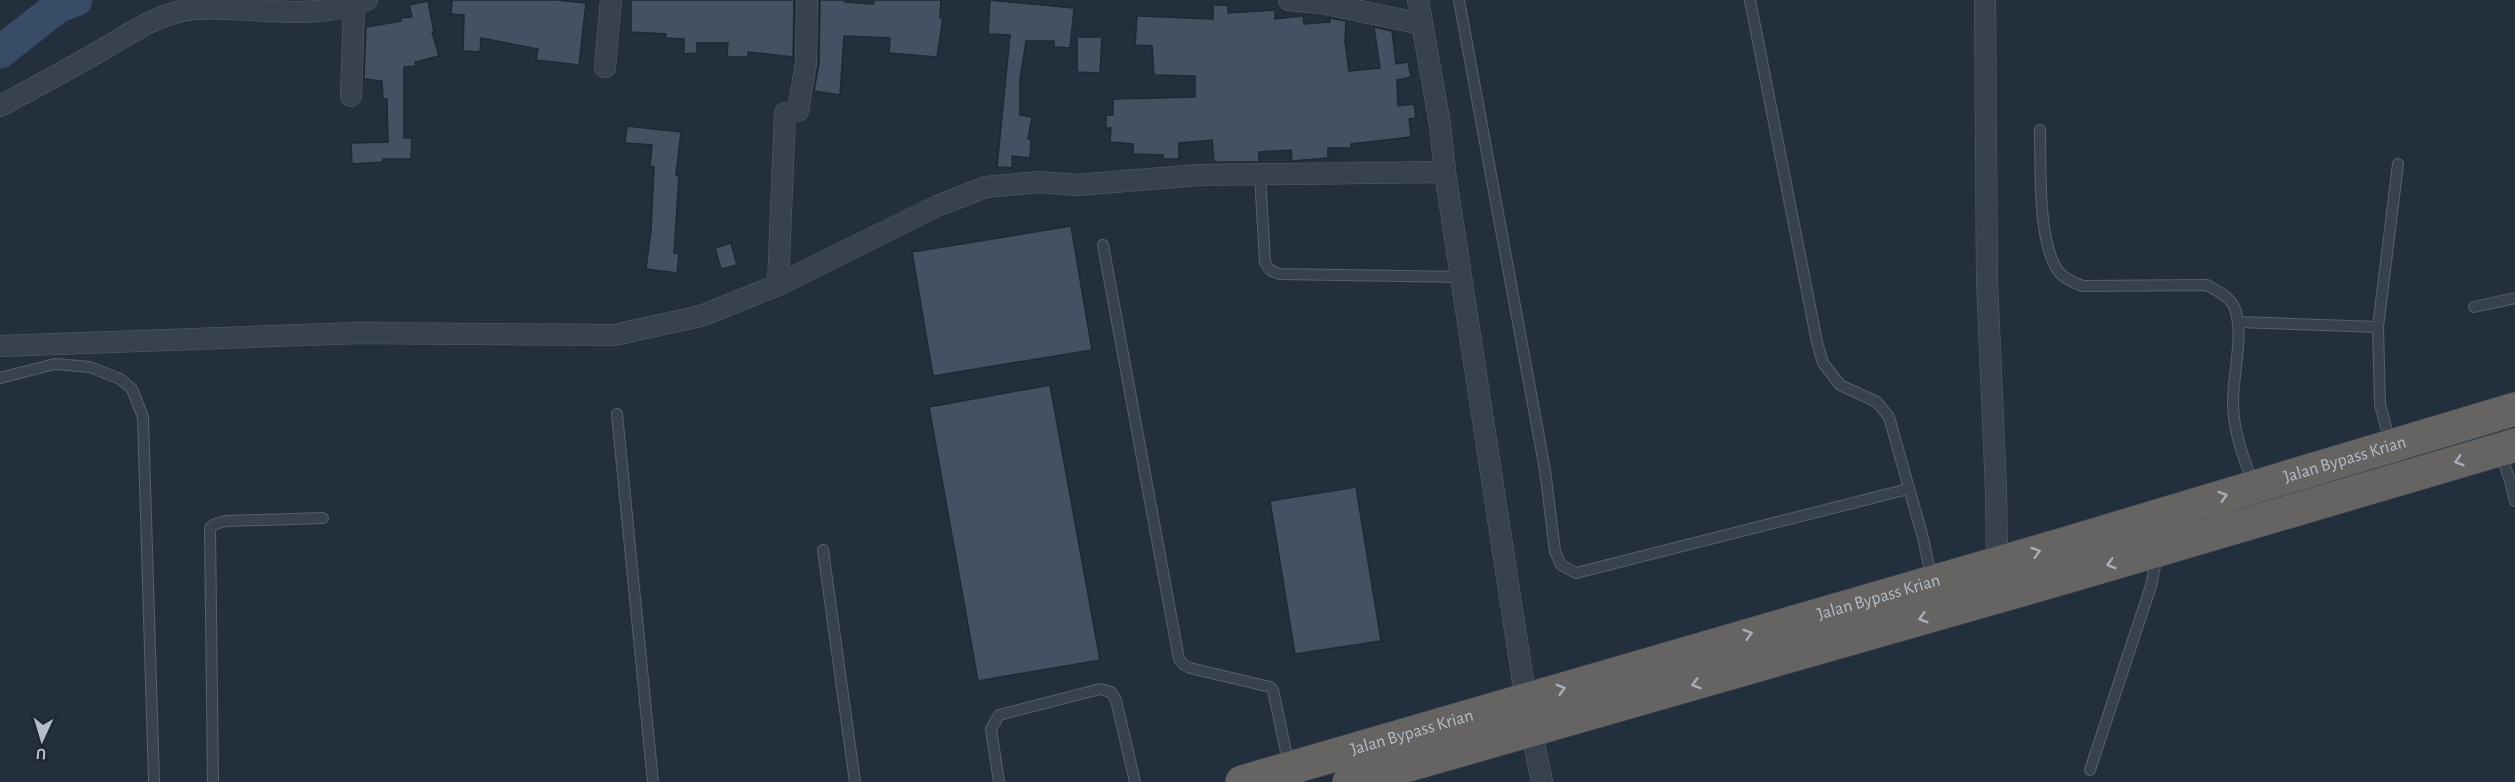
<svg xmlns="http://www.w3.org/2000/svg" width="2515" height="782" font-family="'Alegreya Sans',sans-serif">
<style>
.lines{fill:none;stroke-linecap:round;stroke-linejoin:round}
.river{stroke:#394c67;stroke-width:33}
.building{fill:#455162;stroke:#1f2835;stroke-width:1.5}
.service-casing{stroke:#565f6c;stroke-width:12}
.minor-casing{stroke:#565f6c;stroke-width:22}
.trunk-casing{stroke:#434c59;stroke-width:34}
.service{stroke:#38414e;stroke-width:10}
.minor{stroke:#38414e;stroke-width:21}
.trunk{stroke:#656462;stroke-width:33}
.oneway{stroke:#a8afba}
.labels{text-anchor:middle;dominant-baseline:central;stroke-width:6;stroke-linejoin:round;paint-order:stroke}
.street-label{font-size:18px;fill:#b4bcc9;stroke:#1d2633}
</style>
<rect width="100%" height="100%" fill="#242f3e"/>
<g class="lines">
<!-- river -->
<polyline class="river" points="0,52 59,6 76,0"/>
</g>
<!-- building -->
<g class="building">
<polygon points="452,0 556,0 586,3 579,65 536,60 538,49 481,38 480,52 463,51 464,15 451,14"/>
<polygon points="631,0 794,0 793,57 748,52 748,57 727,57 728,43 697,43 697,53 684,54 684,39 665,38 666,34 631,32"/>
<polygon points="820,0 845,0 845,2 873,4 874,0 941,0 940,18 943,18 937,57 889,53 890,38 844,36 840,95 814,91 819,63"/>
<polygon points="990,0 1074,8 1070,48 1054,47 1054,41 1026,41 1020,80 1020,115 1032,117 1028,139 1031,139 1030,158 1012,156 1012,168 997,167 1010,35 988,34"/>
<polygon points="428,1 434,32 432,32 439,56 415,62 416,66 404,67 404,138 412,138 411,159 383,159 383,162 352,164 351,143 388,142 387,99 383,99 382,81 364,79 366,27 401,21 401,18 412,17 409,5"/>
<polygon points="1213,5 1228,5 1228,13 1275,10 1275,19 1303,16 1304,24 1330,22 1330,18 1346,21 1345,42 1349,71 1380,68 1374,27 1392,31 1396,64 1408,62 1411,77 1397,80 1398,106 1414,104 1416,118 1409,119 1411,137 1351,144 1351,148 1328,148 1328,158 1292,161 1291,150 1259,152 1259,162 1214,162 1212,140 1179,143 1179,159 1164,159 1163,155 1133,154 1133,144 1110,142 1111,128 1106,128 1106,115 1113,115 1113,99 1195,97 1195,76 1154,75 1152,46 1135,45 1137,16 1213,19"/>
<polygon points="1077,37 1102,37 1100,73 1077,72"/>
<polygon points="627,126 681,132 676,175 679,176 674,253 679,254 677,273 646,269 651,230 654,167 650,166 652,145 625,143"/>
<polygon points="1071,226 1092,350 933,376 912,252"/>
<polygon points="731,243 737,265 721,269 715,248"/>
<polygon points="1050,385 1100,660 978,681 929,407"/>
<polygon points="1356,487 1381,641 1295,654 1270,501"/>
</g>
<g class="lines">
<defs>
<g id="service">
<polyline points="1459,0 1545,470 1555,551 1561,565 1576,573 1908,489"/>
<polyline points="1750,0 1817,342 1823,363 1840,385 1877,402 1889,417 1923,538 1932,580"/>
<path d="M2040,130C2041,166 2037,243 2059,272C2065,279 2074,283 2083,286L2207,285C2217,291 2231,297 2235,309C2244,335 2233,374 2233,402C2233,430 2243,457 2253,483"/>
<path d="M1260,175L1265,262C1268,270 1273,272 1280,274L1463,277"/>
<polyline points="1103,245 1179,659 1184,665 1190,668 1270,687 1273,690 1289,766"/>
<polyline points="2474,307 2515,298"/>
<polyline points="2238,322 2378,327 2380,404 2390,443"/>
<polyline points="2378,327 2398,164"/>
<polyline points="0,378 55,364 90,367 120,379 132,389 143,417 154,782"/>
<polyline points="617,414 653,782"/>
<polyline points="2500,453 2510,480 2515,501"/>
<polyline points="823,550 855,782"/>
<polyline points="2090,770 2151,586 2157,556"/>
<polyline points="213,782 210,528 215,524 226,521 323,518"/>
<polyline points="999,782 991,729 999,715 1100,689 1111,692 1116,700 1135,782"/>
</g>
<g id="minor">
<polyline points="1289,0 1321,3 1422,24"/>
<polyline points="1418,0 1440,125 1445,172 1528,714 1542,782"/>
<polyline points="1985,0 1987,281 1996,489 1997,563"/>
<polyline points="605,67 611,0"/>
<polyline points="351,96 354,6"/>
<path d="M0,106C34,88 67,70 100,51C130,34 159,12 195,9C252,5 313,23 367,0"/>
<polyline points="778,285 785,113 798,111 806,63 807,0"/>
<polyline points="0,346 359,333 614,335 701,316 778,285 937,206 986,187 1039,182 1077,185 1199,175 1445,172"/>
</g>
<g id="trunk">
<path id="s1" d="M1242,782L2057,546L2515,409"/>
<polyline points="1349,782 2077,574 2515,445"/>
</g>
</defs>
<!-- service casing -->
<use href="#service" class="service-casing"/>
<!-- minor casing -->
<use href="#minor" class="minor-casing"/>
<!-- trunk casing -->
<use href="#trunk" class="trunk-casing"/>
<!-- service -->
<use href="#service" class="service"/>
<!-- minor -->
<use href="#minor" class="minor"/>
<!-- trunk -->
<use href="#trunk" class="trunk"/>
</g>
<!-- one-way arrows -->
<defs><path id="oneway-chevron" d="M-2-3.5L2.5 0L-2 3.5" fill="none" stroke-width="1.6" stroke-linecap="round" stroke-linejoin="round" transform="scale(1.5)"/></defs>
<g class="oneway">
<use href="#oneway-chevron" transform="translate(2459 461) rotate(164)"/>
<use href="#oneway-chevron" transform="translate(2223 496) rotate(-17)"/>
<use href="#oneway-chevron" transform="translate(2036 552) rotate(-16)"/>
<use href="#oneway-chevron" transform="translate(2111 564) rotate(164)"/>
<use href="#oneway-chevron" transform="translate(1923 618) rotate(164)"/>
<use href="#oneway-chevron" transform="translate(1748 634) rotate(-16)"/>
<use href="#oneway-chevron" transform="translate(1696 684) rotate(164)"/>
<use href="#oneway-chevron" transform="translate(1561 689) rotate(-16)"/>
</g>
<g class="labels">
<!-- street labels -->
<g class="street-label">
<text stroke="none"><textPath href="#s1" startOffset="1149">Jalan Bypass Krian</textPath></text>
<text stroke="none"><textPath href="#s1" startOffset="663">Jalan Bypass Krian</textPath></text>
<text stroke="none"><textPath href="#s1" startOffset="177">Jalan Bypass Krian</textPath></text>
</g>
</g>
<!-- north arrow -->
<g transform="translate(42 740) rotate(184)" stroke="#1d2633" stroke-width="4.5" paint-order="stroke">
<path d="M0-4.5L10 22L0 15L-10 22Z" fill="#b4bcc9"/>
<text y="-9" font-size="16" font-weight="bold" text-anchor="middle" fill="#b4bcc9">U</text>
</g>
</svg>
